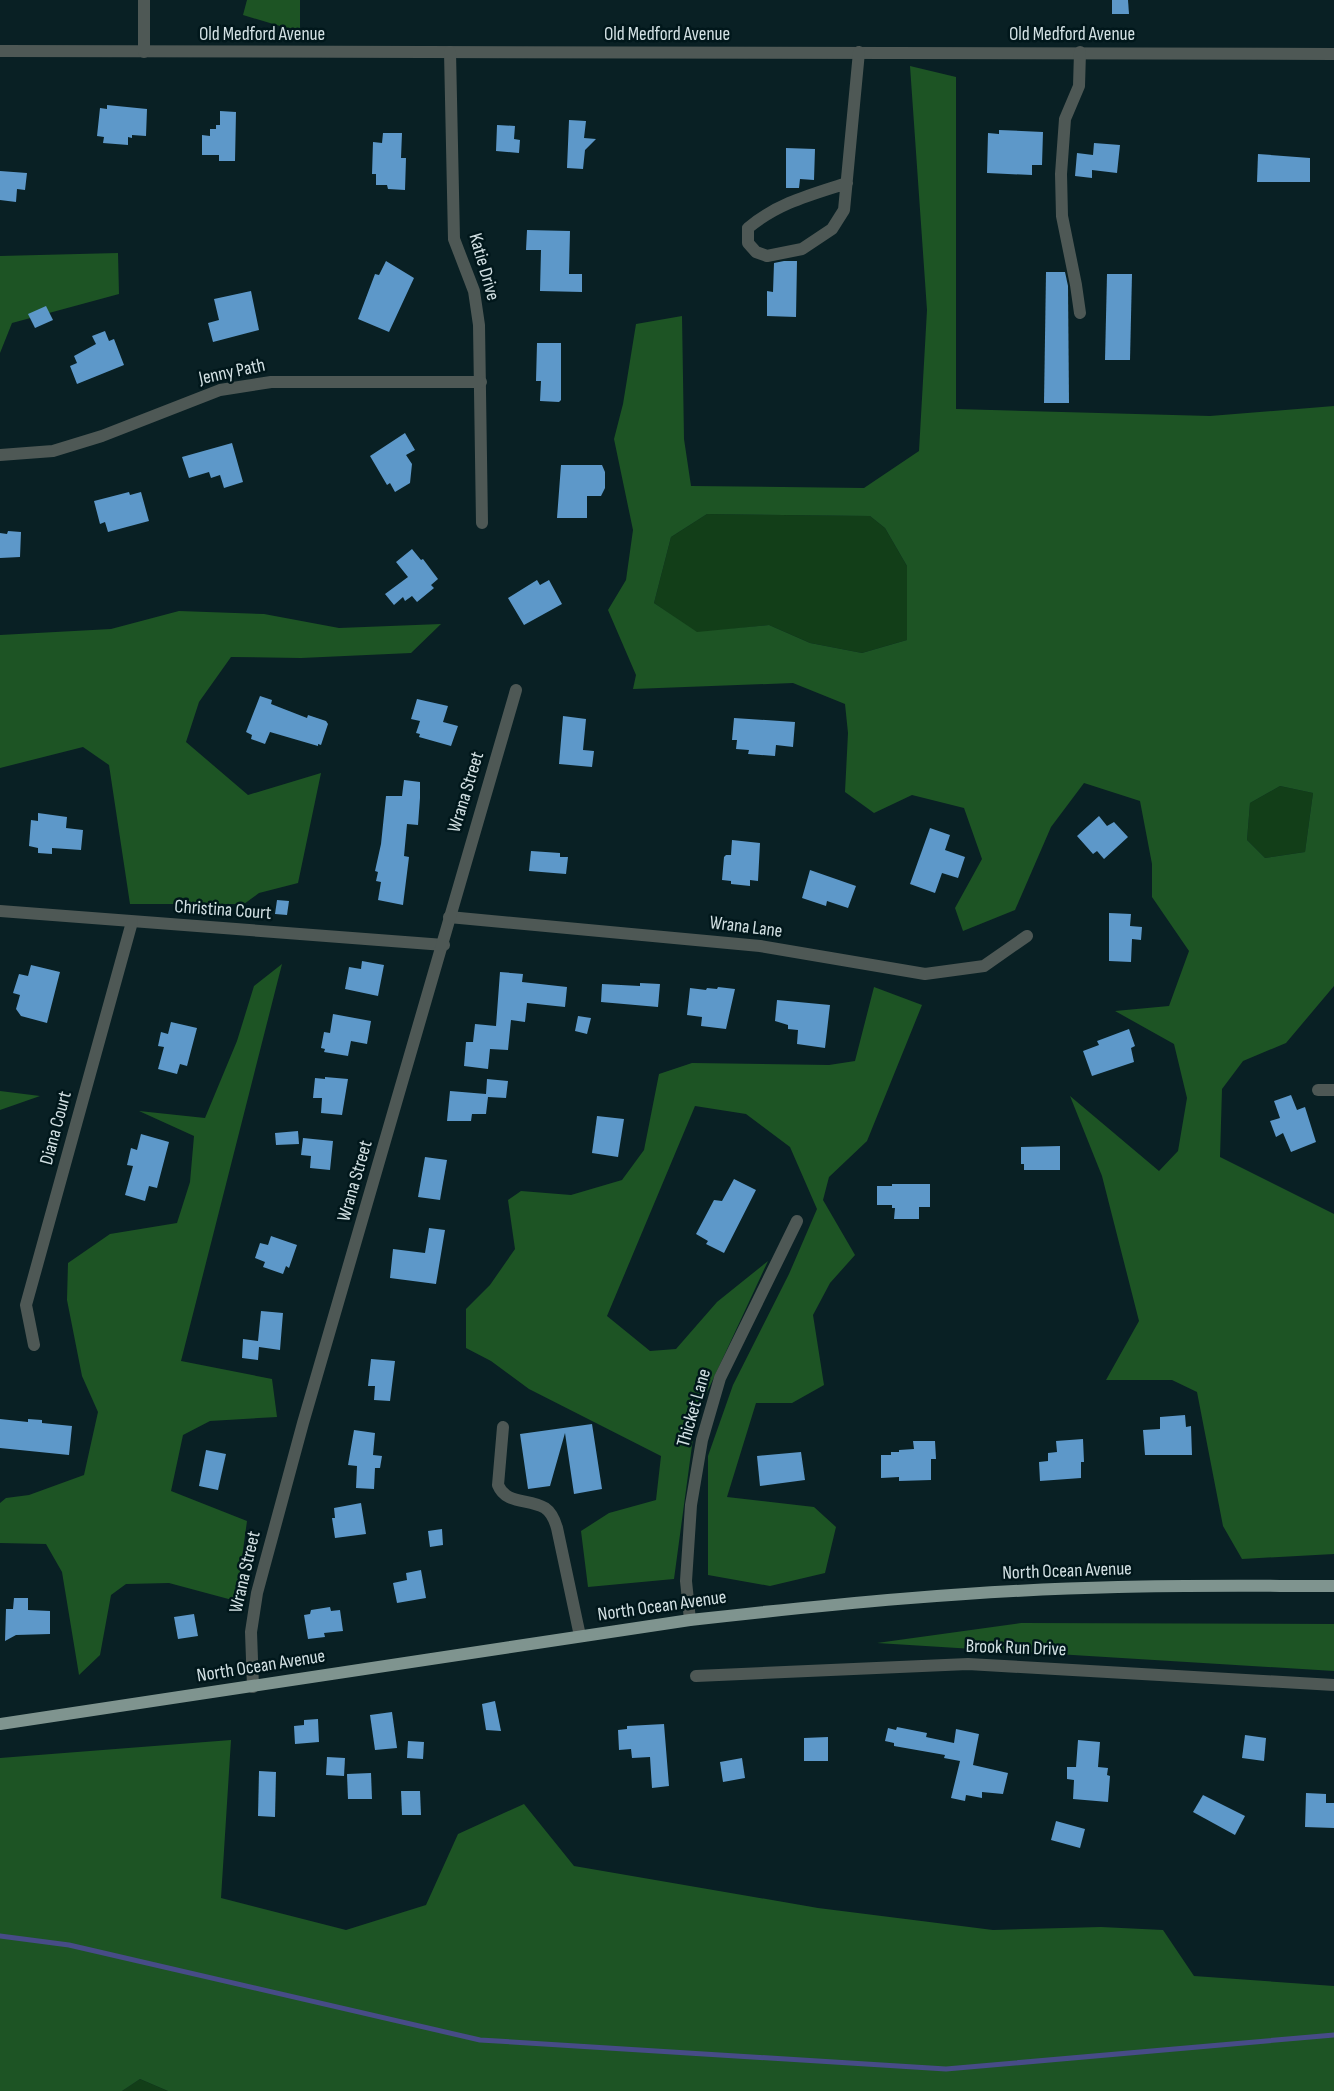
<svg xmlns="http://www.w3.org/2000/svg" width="1334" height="2091" font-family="'Sofia Sans Condensed',sans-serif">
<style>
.green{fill:#123e18}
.forest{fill:#1d5424;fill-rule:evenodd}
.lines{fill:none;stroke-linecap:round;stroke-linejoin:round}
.stream{stroke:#474c87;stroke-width:5}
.building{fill:#5d98c9}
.minor{stroke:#4e5855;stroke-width:12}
.major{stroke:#7f948f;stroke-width:12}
.labels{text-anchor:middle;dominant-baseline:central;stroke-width:5;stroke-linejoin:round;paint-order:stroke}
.street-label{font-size:19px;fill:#d3e1e4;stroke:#01171b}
</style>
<rect width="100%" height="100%" fill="#092024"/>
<!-- green -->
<g class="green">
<polygon points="707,514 870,516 885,528 907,566 907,640 862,653 810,643 769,625 697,633 654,603 671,537"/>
<polygon points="1280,786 1313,793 1305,852 1265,858 1247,840 1250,803"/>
<polygon points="140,2079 168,2091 122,2091"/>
</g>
<!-- forest -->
<g class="forest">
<polygon points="247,0 300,0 300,32 243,15"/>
<path d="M910,66L956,77V409L1210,416L1334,406V986L1286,1043L1243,1061L1222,1089L1220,1157L1334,1214V1554L1242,1559L1223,1526L1197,1392L1172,1380H1106L1139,1321L1102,1176L1070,1096L1159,1171L1178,1151L1187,1098L1174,1044L1115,1011L1169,1006L1189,951L1152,897V864L1140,801L1084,783L1051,827L1015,910L963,931L955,908L982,859L964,808L912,795L874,813L845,792L848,733L845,704L793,683L633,689L636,675L608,610L626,580L633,530L614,439L623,404L636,324L682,316L684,439L691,486L864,488L919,451L927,310ZM707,514L870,516L885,528L907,566V640L862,653L810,643L769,625L697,632L654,603L671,537ZM1280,786L1313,793L1305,852L1265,858L1247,840L1250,803Z"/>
<polygon points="118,253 119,294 12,323 0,353 0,256"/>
<polygon points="179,611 264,614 339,628 441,624 411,653 301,658 231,657 199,702 186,742 248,795 321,773 298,883 259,893 244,904 130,904 109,765 83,747 0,768 0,635 111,629"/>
<polygon points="282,964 181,1361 272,1379 277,1417 210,1421 183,1435 171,1491 247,1521 236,1601 169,1583 126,1584 111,1595 100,1655 79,1675 62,1572 46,1544 0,1543 0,1503 6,1498 29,1495 84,1475 98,1412 82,1376 67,1300 68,1263 110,1234 177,1223 190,1182 194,1136 139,1111 205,1118 237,1041 254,986"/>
<polygon points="874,987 922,1005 867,1141 829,1177 823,1200 855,1255 830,1283 813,1315 824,1385 792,1403 756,1403 727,1497 814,1507 836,1527 825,1573 770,1586 708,1575 708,1456 733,1385 789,1274 817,1209 790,1147 746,1114 695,1106 607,1316 650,1351 676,1349 717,1302 768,1261 696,1416 674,1579 588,1587 581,1531 609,1513 656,1500 661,1456 529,1389 491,1361 466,1348 466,1309 490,1285 515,1249 508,1200 521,1191 571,1195 622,1180 644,1150 659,1074 692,1063 829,1065 855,1061"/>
<polygon points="0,1091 40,1096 0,1110"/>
<polygon points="1021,1623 1334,1624 1334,1671 877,1643"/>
<polygon points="231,1740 221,1898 346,1930 426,1905 458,1834 524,1804 574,1866 818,1908 993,1930 1101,1927 1163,1930 1194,1976 1334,1986 1334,2091 168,2091 140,2079 122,2091 0,2091 0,1758"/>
</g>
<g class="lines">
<!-- stream -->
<polyline class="stream" points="0,1936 69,1945 480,2040 946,2069 1334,2035"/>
</g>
<!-- building -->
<g class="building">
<polygon points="1112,0 1128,0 1129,14 1112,14"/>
<polygon points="107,105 147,109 146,136 132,135 132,138 128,137 128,145 103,143 104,137 97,136 100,108 107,109"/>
<polygon points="220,111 236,112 235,161 219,161 219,155 202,155 202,135 210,136 210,129 216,129 216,125 220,125"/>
<polygon points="569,120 586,121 584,138 596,139 585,150 583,169 567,168"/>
<polygon points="497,125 515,126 514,139 520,140 519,153 496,151"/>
<polygon points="999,130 1043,132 1042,165 1032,165 1032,175 987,173 988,133 999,134"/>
<polygon points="383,133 402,133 401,158 406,158 405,190 388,189 387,185 376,185 376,174 372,174 373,142 382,143"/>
<polygon points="1094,143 1120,145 1117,173 1092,170 1092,178 1075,176 1077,153 1093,155"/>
<polygon points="786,148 815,149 814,180 800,179 799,188 786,188"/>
<polygon points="1258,154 1310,158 1310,182 1257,182"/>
<polygon points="0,171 27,173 25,190 17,189 16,202 0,200"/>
<polygon points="527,230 570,231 569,274 582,274 582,292 540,291 541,250 526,250"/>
<polygon points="386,261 414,278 389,332 358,319 375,274 379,275"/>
<polygon points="784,261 797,261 796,317 767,316 767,291 773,292 774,263"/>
<polygon points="1046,272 1065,272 1068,286 1069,403 1044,403"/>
<polygon points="1107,274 1132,274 1130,360 1105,360"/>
<polygon points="251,291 259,330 213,342 208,323 219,320 214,299"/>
<polygon points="46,306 53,320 35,328 28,314"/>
<polygon points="105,331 109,341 114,339 124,365 77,384 70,366 77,363 74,356 96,344 92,336"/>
<polygon points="537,343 561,343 561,400 559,402 540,401 541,381 536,381"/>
<polygon points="405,433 415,450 406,455 412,464 410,483 395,492 390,483 387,485 370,456"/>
<polygon points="232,443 243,482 224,488 220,475 211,478 209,472 189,478 182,457"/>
<polygon points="561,465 602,465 605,472 605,488 601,496 587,496 587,518 557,518"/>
<polygon points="129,492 130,495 141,492 149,521 108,532 105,522 100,524 94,501"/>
<polygon points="8,531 21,532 20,557 0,558 0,533 7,534"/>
<polygon points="412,549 421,560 423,559 438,579 431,585 434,588 417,602 412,596 405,601 403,597 394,605 385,594 408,577 396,562"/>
<polygon points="537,580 540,585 549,580 562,604 524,625 508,598"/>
<polygon points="260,696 272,700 271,704 307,718 308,715 326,721 328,724 321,745 318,744 318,746 270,732 265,744 251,739 252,735 246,732"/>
<polygon points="417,699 448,706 443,722 458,726 451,746 419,737 420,734 416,733 420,721 411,719"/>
<polygon points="563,716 586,719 583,750 594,751 592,767 559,764"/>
<polygon points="734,718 795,722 793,747 776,745 775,756 748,754 749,750 736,749 737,740 732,740"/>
<polygon points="404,780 420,782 420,798 418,825 407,824 404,856 409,857 403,905 378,900 381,882 376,881 378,872 375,871 381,844 386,796 402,796"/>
<polygon points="38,813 67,817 66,828 83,830 81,850 52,848 52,854 38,853 38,848 29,846 31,820 38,821"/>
<polygon points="1099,816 1107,826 1114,822 1128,837 1104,859 1097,851 1093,854 1077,836"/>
<polygon points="930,828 950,835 945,850 965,857 958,878 942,873 935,893 910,884"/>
<polygon points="732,840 760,843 758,881 750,880 750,886 731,884 731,881 722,880 724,857 726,855 731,855"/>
<polygon points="531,851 560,853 560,857 568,857 566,874 529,871"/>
<polygon points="810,870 856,886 848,908 827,901 826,906 802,898"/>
<polygon points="277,900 289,901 287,915 275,914"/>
<polygon points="1109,913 1131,914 1130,926 1142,927 1141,940 1132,939 1131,962 1109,961"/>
<polygon points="362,961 384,965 378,996 345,989 349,967 361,969"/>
<polygon points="31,965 60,972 47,1023 21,1016 16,1009 20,995 13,993 19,974 28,976"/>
<polygon points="500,972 523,974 522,982 567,987 565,1007 527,1003 525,1022 511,1020 508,1050 490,1049 488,1069 464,1066 466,1042 473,1042 475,1024 496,1026"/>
<polygon points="640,983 660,984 658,1007 601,1002 602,984 640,986"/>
<polygon points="718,987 735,989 726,1029 701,1026 702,1017 687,1015 690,988 706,990 707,988 717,989"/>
<polygon points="777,1000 830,1005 825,1048 797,1044 798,1030 788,1029 788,1025 775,1021"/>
<polygon points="333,1014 371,1021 367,1044 351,1041 348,1056 324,1052 325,1049 321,1048 324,1032 330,1033"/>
<polygon points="578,1016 591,1018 587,1034 575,1031"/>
<polygon points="171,1022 197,1028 187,1066 180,1064 177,1074 158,1069 164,1047 158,1046 161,1032 168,1034"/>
<polygon points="1129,1029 1135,1046 1131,1048 1134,1062 1092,1076 1083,1051 1099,1045 1097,1041"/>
<polygon points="325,1077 348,1079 342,1115 321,1113 322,1098 313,1098 315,1078 325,1079"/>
<polygon points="487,1079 508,1081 506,1098 488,1097 486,1114 472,1114 471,1121 447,1121 450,1091 486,1094"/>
<polygon points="1291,1095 1297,1110 1305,1107 1316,1142 1291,1152 1283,1133 1276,1137 1270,1121 1280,1118 1274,1101"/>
<polygon points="597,1116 624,1119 618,1157 592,1153"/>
<polygon points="298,1131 299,1144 276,1145 275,1133"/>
<polygon points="141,1134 169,1142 157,1188 149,1186 145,1201 125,1195 133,1166 127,1165 131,1148 137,1150"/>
<polygon points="303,1138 333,1141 330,1170 310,1168 311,1156 301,1155"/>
<polygon points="1060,1146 1060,1170 1024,1170 1024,1164 1021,1164 1021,1147"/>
<polygon points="425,1157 447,1160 440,1200 418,1197"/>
<polygon points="734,1179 756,1190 724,1253 706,1244 708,1241 696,1234 714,1200 722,1201"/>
<polygon points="892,1184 930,1184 930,1207 919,1207 919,1219 894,1219 895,1208 892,1208 892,1205 877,1205 877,1186 892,1186"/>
<polygon points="429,1228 445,1230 436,1284 390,1278 393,1249 425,1253"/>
<polygon points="271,1236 297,1245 289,1268 286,1266 283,1274 263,1267 265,1262 255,1258 260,1243 268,1245"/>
<polygon points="261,1311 283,1313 280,1350 259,1347 258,1360 242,1358 243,1339 258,1341"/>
<polygon points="371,1359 395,1361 390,1401 374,1400 375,1386 368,1386"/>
<polygon points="1185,1415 1186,1427 1191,1426 1192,1455 1145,1455 1143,1430 1160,1429 1160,1417"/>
<polygon points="0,1419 28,1422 28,1419 42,1420 42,1423 72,1426 69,1455 0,1448"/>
<polygon points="592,1424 602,1489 574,1494 565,1433 550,1486 528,1489 520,1434"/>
<polygon points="354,1430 375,1433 373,1455 382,1456 380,1468 375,1468 374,1489 356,1488 357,1466 348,1465"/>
<polygon points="1083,1439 1084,1462 1081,1462 1081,1478 1040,1481 1039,1462 1048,1461 1048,1453 1057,1452 1056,1441"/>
<polygon points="913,1441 935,1441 936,1459 931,1459 931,1480 899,1481 899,1477 881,1478 881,1455 891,1455 891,1452 899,1452 899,1450 914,1449"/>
<polygon points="206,1450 226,1454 218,1490 199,1486"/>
<polygon points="801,1452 805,1480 760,1486 757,1456"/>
<polygon points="361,1503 366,1534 335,1538 332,1518 335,1518 334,1508"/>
<polygon points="442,1529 443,1545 430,1547 428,1531"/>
<polygon points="421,1570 426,1598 397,1603 393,1583 407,1580 406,1573"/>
<polygon points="14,1598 28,1598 28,1610 50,1611 50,1634 16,1635 5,1641 6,1609 13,1609"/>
<polygon points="330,1607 331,1611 340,1610 343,1631 324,1633 325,1637 308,1639 304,1615 310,1614 311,1610"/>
<polygon points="194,1614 198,1636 178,1639 174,1617"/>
<polygon points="495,1701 501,1731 486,1730 482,1704"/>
<polygon points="392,1712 397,1748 375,1750 370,1715"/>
<polygon points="318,1719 319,1742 295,1744 294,1726 304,1725 304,1720"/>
<polygon points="664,1724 669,1786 652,1788 650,1757 632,1758 631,1749 619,1750 618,1730 627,1729 627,1726"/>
<polygon points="897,1727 927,1733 926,1737 954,1743 956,1729 979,1734 973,1765 1008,1773 1003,1794 982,1792 982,1798 966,1795 965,1801 951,1798 960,1761 944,1758 945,1755 894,1746 894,1743 885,1741 888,1728 896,1730"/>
<polygon points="1245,1735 1266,1738 1264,1761 1242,1758"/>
<polygon points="828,1737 828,1761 804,1761 804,1738"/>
<polygon points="1078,1740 1100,1742 1098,1767 1108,1768 1107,1775 1110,1776 1108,1802 1073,1799 1074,1780 1067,1779 1067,1767 1076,1767"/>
<polygon points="408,1741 424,1742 423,1759 407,1758"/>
<polygon points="327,1757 345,1758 344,1776 326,1775"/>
<polygon points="742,1758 745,1778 723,1782 720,1762"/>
<polygon points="259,1771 276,1772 275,1817 258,1816"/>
<polygon points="371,1773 372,1799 348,1799 347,1774"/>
<polygon points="401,1791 420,1791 421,1815 402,1815"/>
<polygon points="1306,1793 1326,1794 1326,1803 1334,1803 1334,1828 1305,1827"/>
<polygon points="1203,1795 1245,1816 1235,1835 1193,1812"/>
<polygon points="1056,1821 1085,1829 1080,1848 1051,1840"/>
</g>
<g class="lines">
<!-- minor -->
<g class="minor">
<polyline points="0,51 1334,54"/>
<polyline points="144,52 144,0"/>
<polyline points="450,52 454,239 474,291 479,325 482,523"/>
<path d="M847,183C810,195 778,203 748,228V243L756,252L767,256L802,249L832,229L844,210L859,52"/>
<polyline points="1080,313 1076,285 1062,216 1061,174 1065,119 1079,86 1080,52"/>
<polyline points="0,455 53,451 102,436 220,390 271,382 481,382"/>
<polyline points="0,911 444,945"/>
<polyline points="449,917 760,946 925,974 984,966 1027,936"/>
<polyline points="1318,1090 1334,1090"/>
<polyline points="34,1345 26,1305 132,922"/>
<path d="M503,1427L498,1485C506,1505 529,1498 545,1508C551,1512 555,1521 557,1528L580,1636"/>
<polyline points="690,1620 686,1581 691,1505 702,1440 720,1378 797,1221"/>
<polyline points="696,1676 968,1664 1334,1685"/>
<polyline points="253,1687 251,1632 257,1593 303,1423 516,690"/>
</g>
<!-- major -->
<path class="major" d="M0,1724L690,1620C832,1604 975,1590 1118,1587C1190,1585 1262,1586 1334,1586"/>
</g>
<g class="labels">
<!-- street labels -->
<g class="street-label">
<text x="262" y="34">Old Medford Avenue</text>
<text x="667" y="34">Old Medford Avenue</text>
<text x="1072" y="34">Old Medford Avenue</text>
<text transform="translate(484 267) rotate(74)">Katie Drive</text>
<text transform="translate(232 372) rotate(-12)">Jenny Path</text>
<text transform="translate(466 792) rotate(-73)">Wrana Street</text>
<text transform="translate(223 910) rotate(4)">Christina Court</text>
<text transform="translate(746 927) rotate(7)">Wrana Lane</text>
<text transform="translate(56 1128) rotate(-75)">Diana Court</text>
<text transform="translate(355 1181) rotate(-74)">Wrana Street</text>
<text transform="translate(694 1408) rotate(-74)">Thicket Lane</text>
<text transform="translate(1067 1571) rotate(-2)">North Ocean Avenue</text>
<text transform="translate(245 1572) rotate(-77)">Wrana Street</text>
<text transform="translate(662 1606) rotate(-8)">North Ocean Avenue</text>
<text transform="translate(1016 1648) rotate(2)">Brook Run Drive</text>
<text transform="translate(261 1666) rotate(-9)">North Ocean Avenue</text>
</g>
</g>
</svg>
